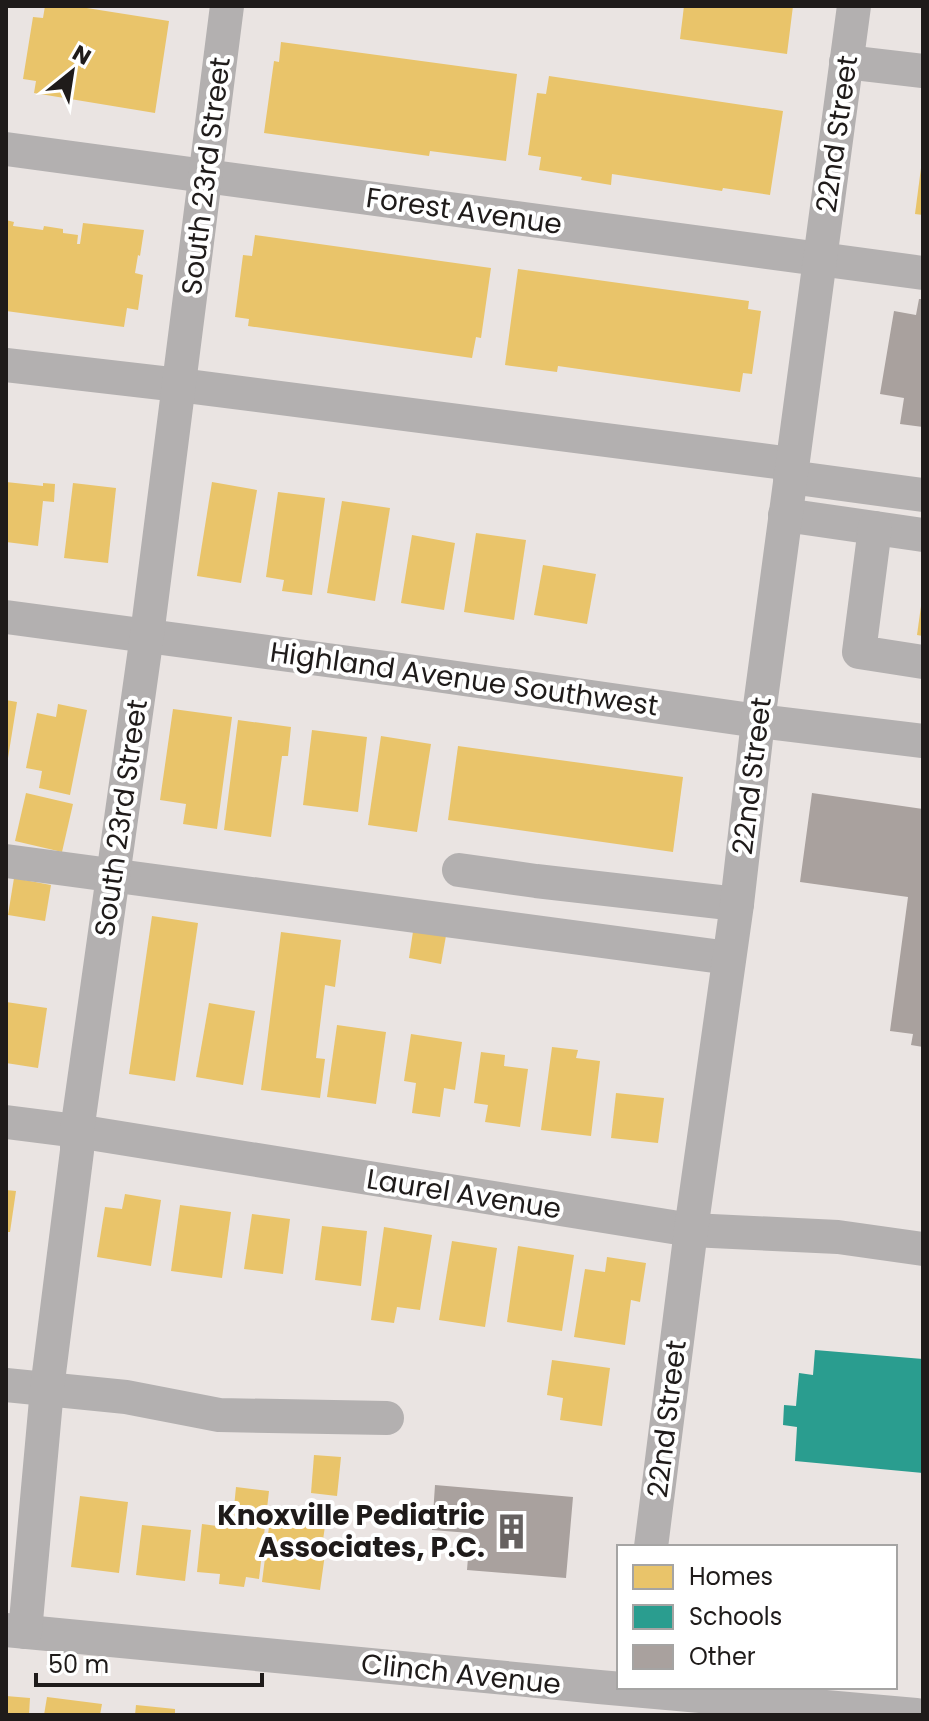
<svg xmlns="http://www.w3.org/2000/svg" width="929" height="1721" font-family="Poppins,sans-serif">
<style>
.homes{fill:#e9c46a}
.schools{fill:#2a9d8f}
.building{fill:#a9a19e}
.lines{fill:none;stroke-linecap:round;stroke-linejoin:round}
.minor{stroke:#b3b0b0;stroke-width:34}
.labels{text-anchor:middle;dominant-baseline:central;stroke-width:8;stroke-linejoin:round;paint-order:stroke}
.street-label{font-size:28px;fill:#1f1b1a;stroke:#fff}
.poi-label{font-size:28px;font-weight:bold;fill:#1f1b1a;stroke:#fff;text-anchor:end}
</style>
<rect width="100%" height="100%" fill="#eae4e2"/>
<!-- homes -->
<g class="homes">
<polygon points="45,6 74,6 169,21 155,113 34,93 36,81 23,79 33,17 43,18"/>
<polygon points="684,6 793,6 787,54 680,39"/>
<polygon points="281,42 517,74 506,161 430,151 429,156 264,133 274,61 279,62"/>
<polygon points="549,76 783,111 770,195 723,188 722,191 612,174 611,185 581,180 582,177 539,170 541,157 528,155 537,93 546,94"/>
<polygon points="921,168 923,169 923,215 915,214"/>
<polygon points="6,220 14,222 13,226 43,230 44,226 63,229 63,233 78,235 77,244 80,244 83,223 144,230 140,256 138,255 135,273 143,275 138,310 127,308 124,327 6,311"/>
<polygon points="255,235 491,268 481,338 476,337 472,358 248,326 249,319 235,317 243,255 252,256"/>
<polygon points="518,269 749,301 748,309 761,311 752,374 743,373 740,392 558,366 557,372 505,365"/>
<polygon points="6,482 43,486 43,483 55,484 54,502 43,501 38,546 6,542"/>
<polygon points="212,482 257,490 241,583 197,576"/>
<polygon points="73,483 116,488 108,563 64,558"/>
<polygon points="278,492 325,498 312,595 282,591 284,580 266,577"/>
<polygon points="342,501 390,508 375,601 327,593"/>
<polygon points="476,533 526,540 514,620 464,612"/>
<polygon points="412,535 455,543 444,610 401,603"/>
<polygon points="543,565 596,574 587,624 534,615"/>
<polygon points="921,606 923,606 923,636 917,635"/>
<polygon points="6,700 17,702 8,758 6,758"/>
<polygon points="58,704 87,710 70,795 39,788 42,771 26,768 37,713 56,717"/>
<polygon points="173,709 232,717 217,829 183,824 186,804 160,800"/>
<polygon points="238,720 291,727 288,756 282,756 271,837 224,830"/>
<polygon points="312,730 367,737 358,812 303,805"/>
<polygon points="381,736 431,744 417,832 368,825"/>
<polygon points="458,746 683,777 673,852 448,820"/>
<polygon points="26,793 73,804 62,852 15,841"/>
<polygon points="14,878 51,885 45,921 8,915"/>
<polygon points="152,916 198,923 175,1081 129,1074"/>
<polygon points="414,925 447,930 441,964 409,958"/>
<polygon points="281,932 341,940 335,987 325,985 316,1058 325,1059 320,1098 261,1090"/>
<polygon points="6,1002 47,1008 38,1068 6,1063"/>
<polygon points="209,1003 255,1011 243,1085 196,1077"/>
<polygon points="337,1025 386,1032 376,1104 327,1097"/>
<polygon points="411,1034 462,1042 455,1090 444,1088 440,1117 412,1113 416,1083 404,1081"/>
<polygon points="552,1047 578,1050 576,1058 600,1061 591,1136 541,1130"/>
<polygon points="481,1052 505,1055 504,1066 528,1069 520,1127 485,1122 488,1105 474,1103"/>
<polygon points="616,1093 664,1098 658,1143 611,1138"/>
<polygon points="6,1190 16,1191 10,1232 6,1232"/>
<polygon points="125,1194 161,1200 151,1266 97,1257 105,1207 122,1209"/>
<polygon points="180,1205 231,1212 222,1278 171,1271"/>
<polygon points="252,1214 290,1219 283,1274 244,1269"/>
<polygon points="322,1226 367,1231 361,1286 315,1280"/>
<polygon points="384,1227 432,1235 420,1310 397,1307 394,1323 371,1320"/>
<polygon points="452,1241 497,1248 485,1327 439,1320"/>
<polygon points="518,1246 574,1255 562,1331 507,1322"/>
<polygon points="607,1257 646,1263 640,1302 631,1300 625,1345 574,1337 585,1269 605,1272"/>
<polygon points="552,1360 610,1368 602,1426 560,1420 563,1398 547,1395"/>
<polygon points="314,1455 341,1457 337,1496 311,1493"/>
<polygon points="236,1487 269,1491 259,1579 246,1577 244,1587 219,1584 220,1574 197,1572 202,1524 232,1528"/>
<polygon points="80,1496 128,1502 119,1573 71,1567"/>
<polygon points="270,1519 325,1526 321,1554 325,1554 320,1590 262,1582"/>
<polygon points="142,1525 191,1530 185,1581 136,1575"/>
<polygon points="6,1696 30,1698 29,1715 6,1715"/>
<polygon points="47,1697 102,1704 100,1715 44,1715"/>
<polygon points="136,1705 175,1709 175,1715 135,1715"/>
</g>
<!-- schools -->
<polygon class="schools" points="815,1350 923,1359 923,1473 795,1461 797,1427 783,1425 784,1405 796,1406 799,1373 813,1375"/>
<!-- building -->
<g class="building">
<polygon points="919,299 923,299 923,427 900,424 904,398 880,394 894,311 916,315"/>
<polygon points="812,793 923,809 923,1047 911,1045 913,1034 890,1031 908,897 800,882"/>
<polygon points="435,1485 573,1497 566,1578 467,1570 470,1533 432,1530"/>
</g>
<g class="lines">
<!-- minor -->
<g class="minor">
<polyline points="846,62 923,71"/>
<polyline points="6,149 923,273"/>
<polyline points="6,365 179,385 792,464"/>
<polyline points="790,477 923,495"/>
<polyline points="785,515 923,535"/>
<polyline points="875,528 859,652 923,662"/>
<polyline points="6,617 394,669 758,721 923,741"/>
<polyline points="6,861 729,958"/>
<polyline points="459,870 536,881 737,904"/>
<polyline points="6,1122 77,1131 691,1230 838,1237 923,1249"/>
<polyline points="6,1385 126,1397 219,1415 387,1418"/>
<polyline points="651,1547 691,1230 737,904 758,721 854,6"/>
<polyline points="6,1630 599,1687 916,1715"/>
<polyline points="25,1632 47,1389 77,1151 77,1131 147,635 227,6"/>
</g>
</g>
<!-- icons -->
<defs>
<symbol id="building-bare" viewBox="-9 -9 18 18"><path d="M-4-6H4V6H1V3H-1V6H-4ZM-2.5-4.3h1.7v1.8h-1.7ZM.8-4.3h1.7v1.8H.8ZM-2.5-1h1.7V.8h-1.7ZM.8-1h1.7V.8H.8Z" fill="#666160" stroke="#fff" stroke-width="2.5" paint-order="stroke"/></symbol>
</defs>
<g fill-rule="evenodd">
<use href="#building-bare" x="486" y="1506" width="51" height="51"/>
</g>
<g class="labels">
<!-- street labels -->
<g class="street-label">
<text transform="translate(837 134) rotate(-82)">22nd Street</text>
<text transform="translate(206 176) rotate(-83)">South 23rd Street</text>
<text transform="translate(464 211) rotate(8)">Forest Avenue</text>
<text transform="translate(464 679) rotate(8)">Highland Avenue Southwest</text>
<text transform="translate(752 776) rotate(-83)">22nd Street</text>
<text transform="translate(121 818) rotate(-82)">South 23rd Street</text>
<text transform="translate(464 1194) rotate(9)">Laurel Avenue</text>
<text transform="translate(667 1419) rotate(-83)">22nd Street</text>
<text transform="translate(461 1674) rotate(6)">Clinch Avenue</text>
</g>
<!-- poi labels -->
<g class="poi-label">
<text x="485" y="1515">Knoxville Pediatric<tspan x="485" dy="32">Associates, P.C.</tspan></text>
</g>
</g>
<!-- border -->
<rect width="929" height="1721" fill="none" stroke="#1f1b1a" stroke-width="16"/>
<!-- legend -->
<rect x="617" y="1545" width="280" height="144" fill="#ffffff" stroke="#a5a4a3" stroke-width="2"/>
<rect x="633" y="1565" width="40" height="24" fill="#e9c46a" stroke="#a5a4a3" stroke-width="2"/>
<text x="689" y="1585" font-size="24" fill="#1f1b1a">Homes</text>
<rect x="633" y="1605" width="40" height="24" fill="#2a9d8f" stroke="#a5a4a3" stroke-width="2"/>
<text x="689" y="1625" font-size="24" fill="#1f1b1a">Schools</text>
<rect x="633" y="1645" width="40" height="24" fill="#a9a19e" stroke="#a5a4a3" stroke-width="2"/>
<text x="689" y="1665" font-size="24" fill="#1f1b1a">Other</text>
<!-- north arrow -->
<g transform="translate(72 72) rotate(30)" stroke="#ffffff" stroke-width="6" paint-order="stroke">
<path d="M0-6L14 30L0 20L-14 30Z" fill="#1f1b1a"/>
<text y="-12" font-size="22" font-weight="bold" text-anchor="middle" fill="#1f1b1a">N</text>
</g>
<!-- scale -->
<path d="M36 1673v12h226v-12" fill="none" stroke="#1f1b1a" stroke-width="4"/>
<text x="48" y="1673" font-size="24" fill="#1f1b1a" stroke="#ffffff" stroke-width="6" paint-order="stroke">50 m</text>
</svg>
